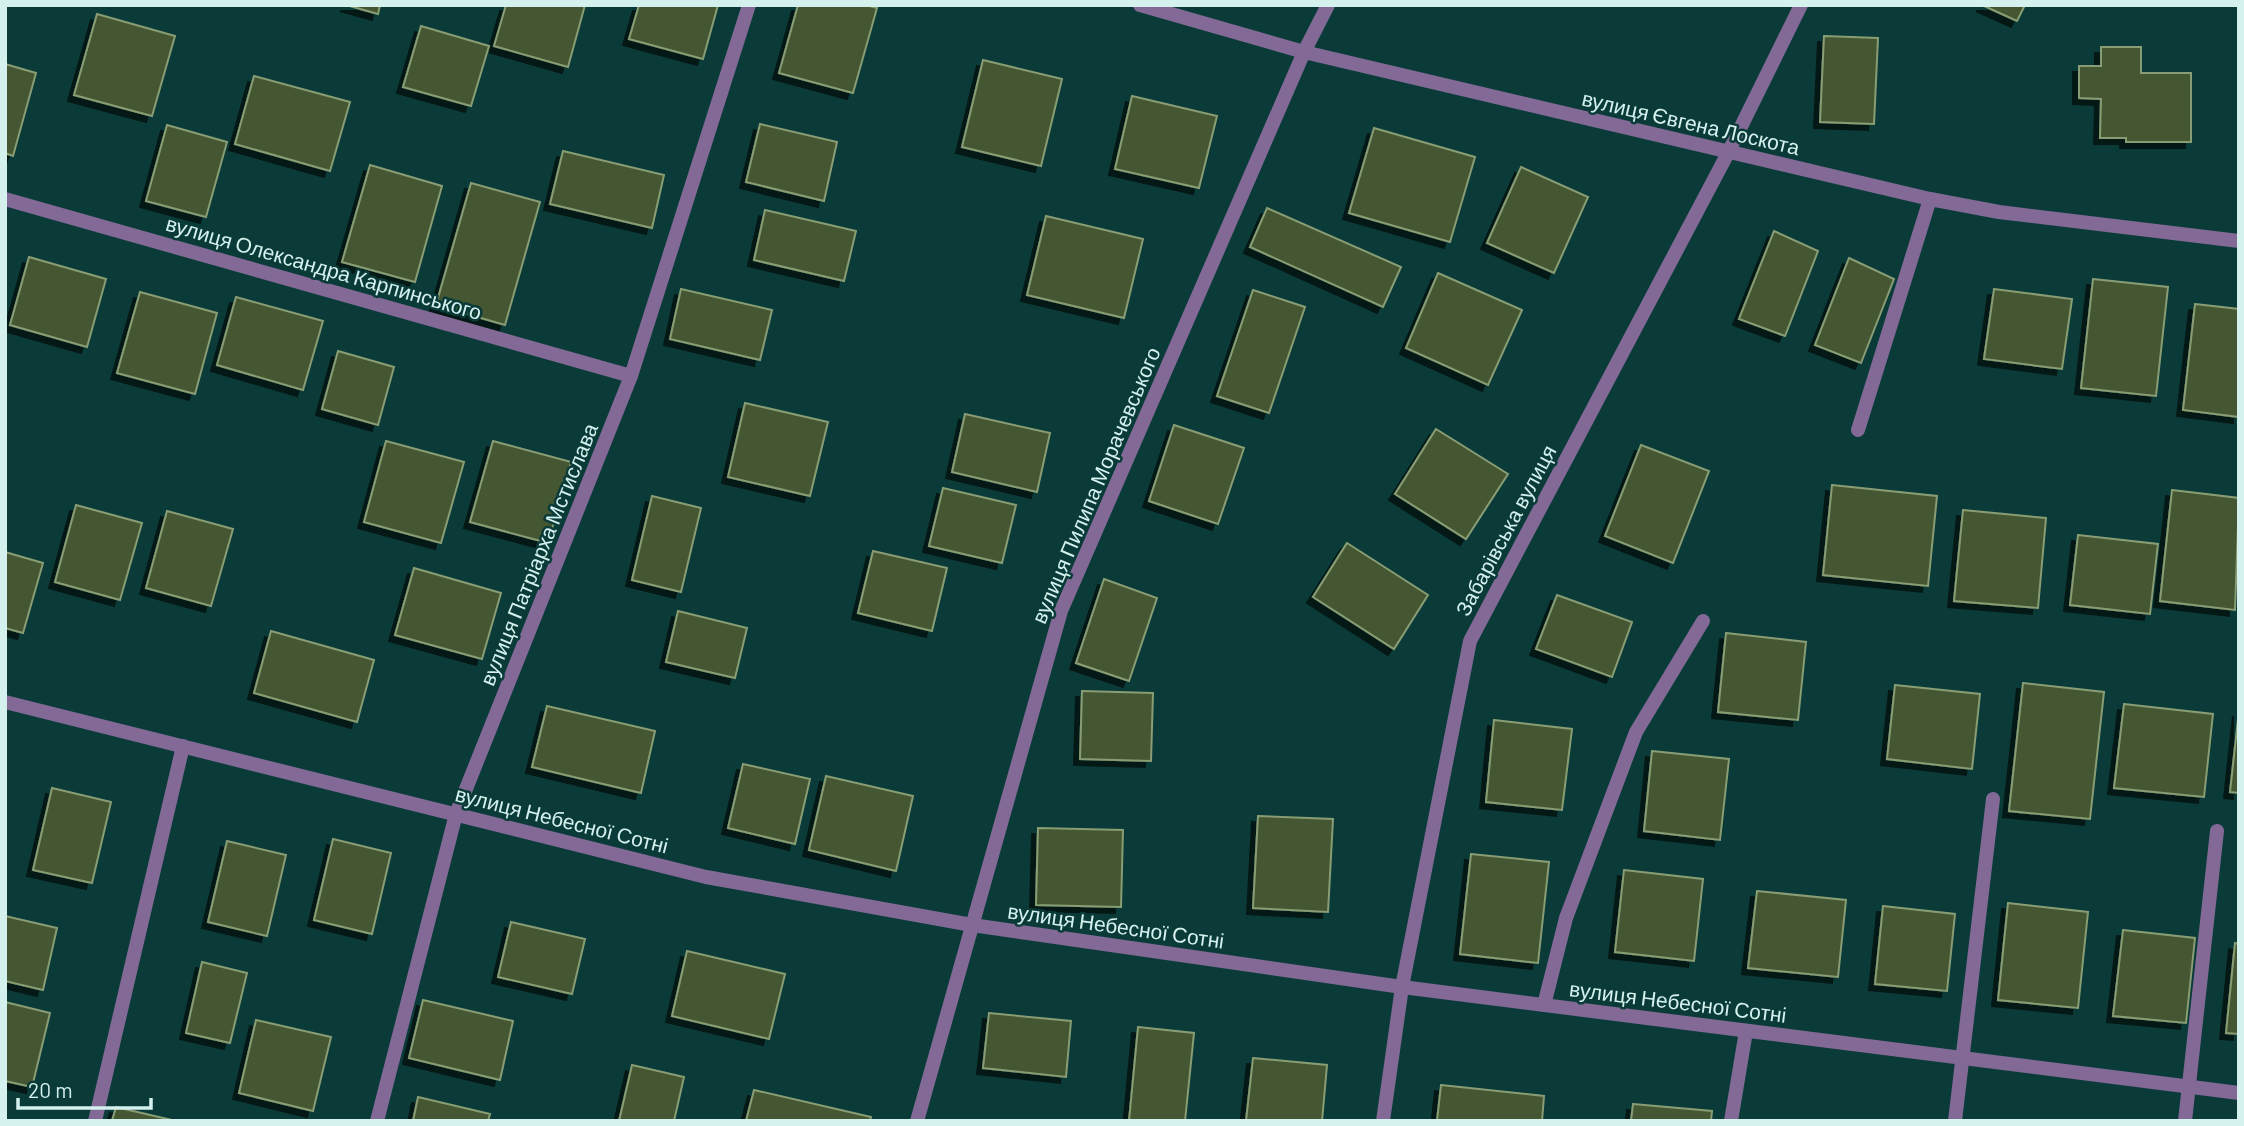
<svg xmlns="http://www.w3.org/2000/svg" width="2244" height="1126" font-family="Barlow,sans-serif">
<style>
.building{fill:#455631;stroke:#899d74;stroke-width:2;filter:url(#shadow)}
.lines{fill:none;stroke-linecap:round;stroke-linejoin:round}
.service{stroke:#826996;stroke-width:14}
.minor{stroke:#826996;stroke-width:14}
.labels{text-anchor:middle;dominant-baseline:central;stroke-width:5;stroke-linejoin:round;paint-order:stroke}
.street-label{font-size:21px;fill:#d4f1ee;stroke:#0a3b38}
</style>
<defs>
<filter id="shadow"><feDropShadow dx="-6" dy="6" stdDeviation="0" flood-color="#0009"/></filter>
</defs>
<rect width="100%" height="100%" fill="#0a3b38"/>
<!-- building -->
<g class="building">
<polygon points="346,5 380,5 378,14"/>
<polygon points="506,5 585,5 568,67 494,46"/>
<polygon points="639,5 718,5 703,59 629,39"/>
<polygon points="798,5 866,5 877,8 853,93 779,73"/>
<polygon points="1982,5 2025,5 2017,21"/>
<polygon points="97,14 175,36 152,116 74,95"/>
<polygon points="421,26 489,46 471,106 403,87"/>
<polygon points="1824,36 1878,38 1874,124 1820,122"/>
<polygon points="2101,47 2141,47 2141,73 2191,73 2191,142 2126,142 2126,138 2100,138 2101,99 2079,98 2079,66 2101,66"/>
<polygon points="983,60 1062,79 1041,166 962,147"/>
<polygon points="5,64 36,73 13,156 5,153"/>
<polygon points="254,76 350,102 330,171 235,144"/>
<polygon points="1132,96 1217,116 1199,188 1115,169"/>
<polygon points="760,124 837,142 824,201 746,182"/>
<polygon points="167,125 227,142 206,217 146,201"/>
<polygon points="1374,128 1475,157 1450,242 1349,213"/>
<polygon points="563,151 664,175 652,228 550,204"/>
<polygon points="370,165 442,186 415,282 342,262"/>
<polygon points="1521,167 1588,197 1554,273 1487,243"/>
<polygon points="471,183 540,202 505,325 436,305"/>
<polygon points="1267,208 1401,267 1383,307 1250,247"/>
<polygon points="765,210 856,231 844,281 754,260"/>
<polygon points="1046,216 1143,239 1124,318 1027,295"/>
<polygon points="1774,231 1818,251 1785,336 1739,319"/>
<polygon points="29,257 106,279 87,347 10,325"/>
<polygon points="1849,258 1894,279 1861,363 1815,345"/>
<polygon points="1438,273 1522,310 1488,385 1406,348"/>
<polygon points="2093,279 2168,287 2156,396 2081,388"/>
<polygon points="681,289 772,310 760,360 670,339"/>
<polygon points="1994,289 2072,299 2062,369 1984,359"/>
<polygon points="1253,290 1305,307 1269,413 1217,396"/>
<polygon points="140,292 217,313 195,394 117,373"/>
<polygon points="236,297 323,321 303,390 217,365"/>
<polygon points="2195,304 2239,309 2239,417 2183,410"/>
<polygon points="338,351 394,367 378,425 322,409"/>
<polygon points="745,403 828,422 810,496 728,477"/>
<polygon points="965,414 1050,433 1037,492 952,472"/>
<polygon points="1174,425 1244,448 1218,524 1149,501"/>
<polygon points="1436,429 1508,474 1466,539 1395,494"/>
<polygon points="386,441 464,462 441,543 364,522"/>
<polygon points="493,441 571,462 548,543 470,522"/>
<polygon points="1641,445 1709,471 1673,563 1605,536"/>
<polygon points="1832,485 1937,496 1928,586 1823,575"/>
<polygon points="943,488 1016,505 1002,563 929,546"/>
<polygon points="2172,490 2239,498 2235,610 2160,601"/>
<polygon points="652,496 701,508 681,592 632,580"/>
<polygon points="76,505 142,523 120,600 55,582"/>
<polygon points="1963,510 2046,518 2038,608 1954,601"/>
<polygon points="167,511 233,529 211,606 146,588"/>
<polygon points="2078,535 2158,544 2150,614 2070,605"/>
<polygon points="1347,543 1428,595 1394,649 1313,597"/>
<polygon points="873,551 947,568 932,631 858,613"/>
<polygon points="5,552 43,563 23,633 5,628"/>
<polygon points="414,568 501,593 482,659 395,635"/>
<polygon points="1104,579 1157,598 1129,681 1076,663"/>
<polygon points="1557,595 1632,622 1612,677 1536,649"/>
<polygon points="678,611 747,628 735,678 666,662"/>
<polygon points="271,631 374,660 357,722 254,693"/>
<polygon points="1726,633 1806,642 1798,720 1718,712"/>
<polygon points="2023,683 2104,692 2090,819 2009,811"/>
<polygon points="1895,685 1980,694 1972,769 1887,759"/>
<polygon points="1082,691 1153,693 1151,761 1080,759"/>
<polygon points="2124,704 2213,714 2204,797 2114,788"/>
<polygon points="547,706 655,731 641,793 532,767"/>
<polygon points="2239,710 2239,793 2230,792"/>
<polygon points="1494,720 1572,729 1562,810 1486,802"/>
<polygon points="1652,751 1729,759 1720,840 1644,831"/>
<polygon points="743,764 810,779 795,844 728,828"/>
<polygon points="826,776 913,796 896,871 809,850"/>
<polygon points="52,788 111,802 92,883 33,870"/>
<polygon points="1258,816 1333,819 1328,912 1253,908"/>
<polygon points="1038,828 1123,830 1121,907 1036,905"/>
<polygon points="333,839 391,853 372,934 314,920"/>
<polygon points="227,841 286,855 267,936 208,922"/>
<polygon points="1471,854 1549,862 1538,963 1460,954"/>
<polygon points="1624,870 1703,879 1694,961 1615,952"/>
<polygon points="1757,891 1846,900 1838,977 1748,968"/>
<polygon points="2008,903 2088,912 2078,1008 1998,1000"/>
<polygon points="1883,906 1955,914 1947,991 1875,984"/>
<polygon points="5,916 57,928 43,990 5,981"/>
<polygon points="511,922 585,939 572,994 498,977"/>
<polygon points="2123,930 2195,938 2186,1023 2113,1016"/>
<polygon points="2235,943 2239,944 2239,1034 2226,1033"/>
<polygon points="687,951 785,974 769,1039 672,1016"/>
<polygon points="202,962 247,973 230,1043 186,1033"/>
<polygon points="423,1000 513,1021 500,1080 409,1058"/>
<polygon points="5,1002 50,1013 32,1087 5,1081"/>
<polygon points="989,1013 1071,1021 1066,1077 983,1068"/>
<polygon points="256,1020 331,1037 313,1111 239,1093"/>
<polygon points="1138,1027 1194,1033 1185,1121 1129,1121"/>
<polygon points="1253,1058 1327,1065 1322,1121 1246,1121"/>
<polygon points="632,1065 684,1077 674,1121 619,1121"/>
<polygon points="1441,1085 1544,1096 1542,1121 1437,1121"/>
<polygon points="754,1090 871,1117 870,1121 746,1121"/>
<polygon points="418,1097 490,1114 488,1121 413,1121"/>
<polygon points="1633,1104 1712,1111 1711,1121 1631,1121"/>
<polygon points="116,1107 176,1121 112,1121"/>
</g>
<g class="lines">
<!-- service -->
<g class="service">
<polyline points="1858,430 1930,199"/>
<polyline points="1544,1005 1566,918 1636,732 1703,621"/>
<polyline points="1731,1121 1746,1031"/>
<polyline points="1955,1121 1993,799"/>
<polyline points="2185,1121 2217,831"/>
</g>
<!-- minor -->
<g class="minor">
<polyline points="1140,5 1304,52 1930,199 1999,212 2239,241"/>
<polyline points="5,199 631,376"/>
<polyline points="5,702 706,877 972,925 1402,987 2239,1093"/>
<polyline points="95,1121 183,746"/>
<polyline points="377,1121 456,814 631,376 749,5"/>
<polyline points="917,1121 1061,611 1304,52 1328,5"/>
<polyline points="1383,1121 1402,987 1470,641 1728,153 1801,5"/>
</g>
</g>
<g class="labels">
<!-- street labels -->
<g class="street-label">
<text transform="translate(1691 122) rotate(13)">вулиця Євгена Лоскота</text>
<text transform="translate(324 267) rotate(16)">вулиця Олександра Карпинського</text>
<text transform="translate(1095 485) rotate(-67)">вулиця Пилипа Морачевського</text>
<text transform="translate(1505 530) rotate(-62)">Забарівська вулиця</text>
<text transform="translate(538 554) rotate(-68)">вулиця Патріарха Мстислава</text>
<text transform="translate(562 819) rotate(14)">вулиця Небесної Сотні</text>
<text transform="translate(1116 925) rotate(8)">вулиця Небесної Сотні</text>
<text transform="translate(1678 1001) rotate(7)">вулиця Небесної Сотні</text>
</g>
</g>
<!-- border -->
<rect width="2244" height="1126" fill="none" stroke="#d4f1ee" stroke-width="14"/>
<!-- scale -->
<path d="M18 1098v10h133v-10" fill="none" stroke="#d4f1ee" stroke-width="3.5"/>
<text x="28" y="1098" font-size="21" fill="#d4f1ee" stroke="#0a3b38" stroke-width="5" paint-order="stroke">20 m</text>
</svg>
